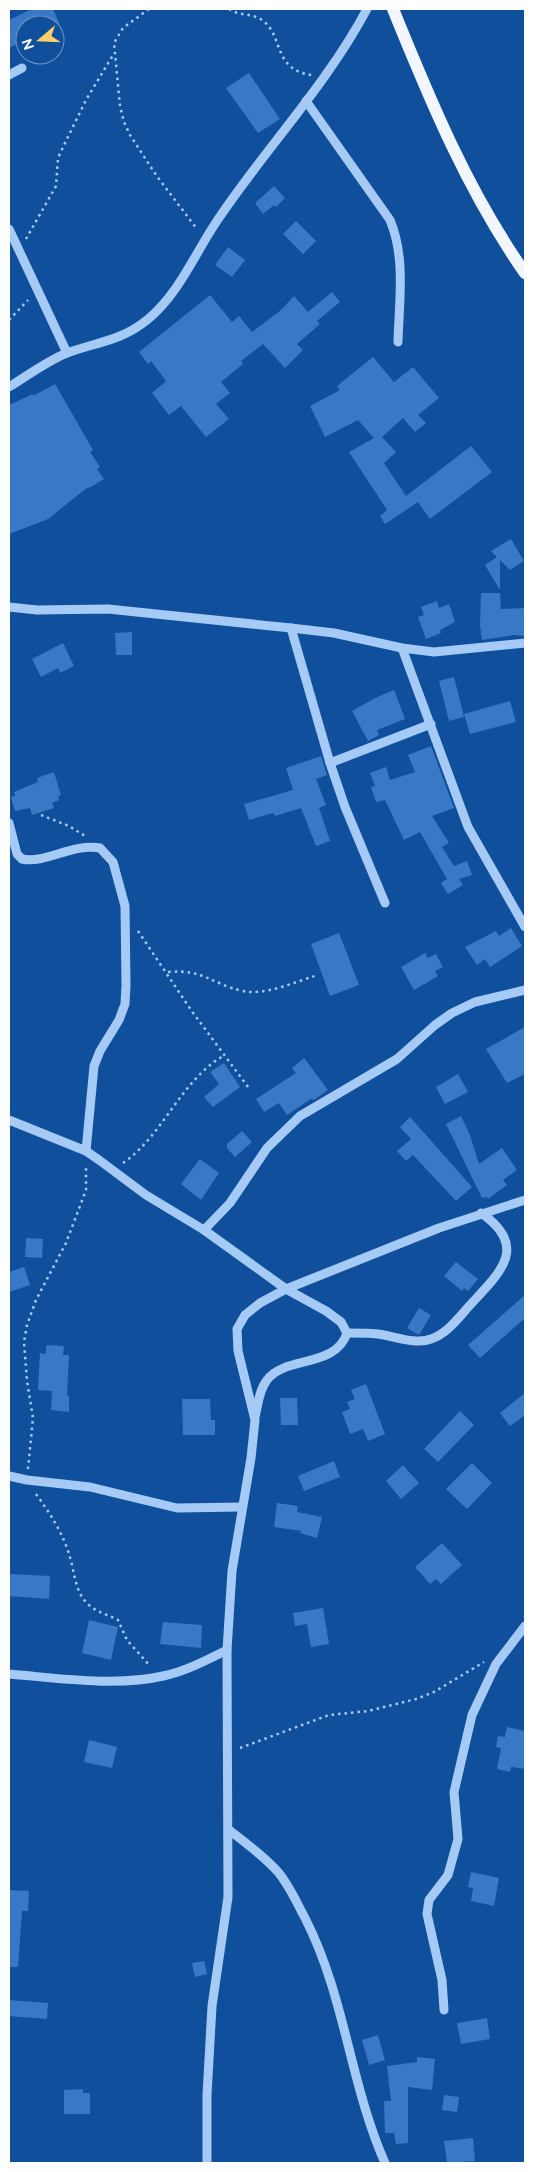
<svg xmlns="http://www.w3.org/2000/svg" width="534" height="2172" font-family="Raleway,sans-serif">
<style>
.building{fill:#3878c4}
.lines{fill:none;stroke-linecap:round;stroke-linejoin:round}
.path{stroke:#a4caf5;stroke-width:2.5;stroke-dasharray:2.5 4;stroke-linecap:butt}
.minor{stroke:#a4caf5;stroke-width:9}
.major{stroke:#f2f7ff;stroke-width:12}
</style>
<rect width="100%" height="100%" fill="#104f9c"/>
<!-- building -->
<g class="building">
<polygon points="32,9 53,9 60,25 25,25 25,40 9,48 9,20"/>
<polygon points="249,73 280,119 258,133 226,88"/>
<polygon points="274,186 285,198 276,207 274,205 263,214 255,203"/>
<polygon points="296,221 316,241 303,254 283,234"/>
<polygon points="228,247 245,260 232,277 215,265"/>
<polygon points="332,292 340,302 317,321 320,324 297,344 303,350 285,368 263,344 241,361 243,364 221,382 230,393 216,404 229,419 206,437 181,406 169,415 152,393 166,381 151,361 148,364 139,352 210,295 232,322 239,316 252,332 281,310 294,296 308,312"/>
<polygon points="373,357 394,382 413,367 439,398 418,415 426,423 415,432 403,418 382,437 396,452 384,463 406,496 471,446 492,472 430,519 418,502 385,524 380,516 387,510 349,452 374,438 358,420 325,437 310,406 340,390 337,386"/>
<polygon points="55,384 93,450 90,452 100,467 97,469 104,479 89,488 88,487 48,519 9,534 9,405 33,394 33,396"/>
<polygon points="511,539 524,561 510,570 500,560 500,590 485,565 497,557 491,551"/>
<polygon points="481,593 500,593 501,609 525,608 525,636 514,635 482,640 480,626"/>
<polygon points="437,601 439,608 449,604 455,622 440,630 441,633 426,639 418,617 424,615 421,607"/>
<polygon points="132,632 132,655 116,655 115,633"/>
<polygon points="63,643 74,666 60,673 58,668 41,677 32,659"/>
<polygon points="454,677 464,717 449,721 439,681"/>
<polygon points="394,690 405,719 377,730 379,735 368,741 352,711 375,698"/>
<polygon points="510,701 516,722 470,734 464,714"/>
<polygon points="431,746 454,808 432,816 449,843 442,847 454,866 467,861 472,875 459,879 463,885 448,894 441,883 447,879 420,832 404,840 385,800 376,802 371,787 375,786 370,773 386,767 390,780 415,772 408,755"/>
<polygon points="321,756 327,775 316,779 326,805 319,808 330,841 316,846 301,808 275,816 273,813 249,820 244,804 293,790 286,768"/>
<polygon points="54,772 61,795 58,796 59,800 52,803 54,808 32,815 30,808 15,811 11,797 15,796 14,792 38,782 37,778"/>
<polygon points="511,928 522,946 490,967 485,959 477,965 465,947 496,931 499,936"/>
<polygon points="339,933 359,985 330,996 311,944"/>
<polygon points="425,953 428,958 436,954 443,967 435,971 438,976 414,990 401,967"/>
<polygon points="525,1027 525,1074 507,1083 486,1049"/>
<polygon points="304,1058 328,1090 314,1100 311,1099 287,1115 279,1103 264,1112 256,1099 296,1073 292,1068"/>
<polygon points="224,1063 240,1087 213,1107 204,1097 219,1084 210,1072"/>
<polygon points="458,1074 468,1092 445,1104 436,1087"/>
<polygon points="461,1116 470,1135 479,1164 502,1148 517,1170 503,1180 507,1185 488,1199 487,1197 482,1198 446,1124"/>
<polygon points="410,1117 472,1187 456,1201 413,1155 406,1161 397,1151 411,1139 400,1127"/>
<polygon points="242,1131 252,1142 235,1157 227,1148 227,1144"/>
<polygon points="200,1159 219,1173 201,1200 181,1184"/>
<polygon points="26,1238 43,1239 42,1258 25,1257"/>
<polygon points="456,1262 478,1279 468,1291 464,1288 462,1291 444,1276"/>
<polygon points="24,1267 30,1285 9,1292 9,1272"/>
<polygon points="525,1295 525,1318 480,1358 468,1345"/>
<polygon points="419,1308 431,1315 419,1335 407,1328"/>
<polygon points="46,1345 64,1346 63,1355 69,1355 67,1395 69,1396 69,1412 51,1410 52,1391 38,1390 40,1353 46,1354"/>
<polygon points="366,1384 385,1434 368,1441 363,1429 350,1434 342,1412 350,1409 347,1402 355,1399 351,1390"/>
<polygon points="525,1393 525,1415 510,1426 500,1413"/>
<polygon points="280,1398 297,1398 298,1425 281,1425"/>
<polygon points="182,1399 210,1399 211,1420 215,1420 215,1435 183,1435"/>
<polygon points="460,1411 474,1425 438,1462 424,1449"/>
<polygon points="334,1461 340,1477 304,1491 298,1476"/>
<polygon points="472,1463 492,1483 467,1509 446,1489"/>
<polygon points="403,1465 419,1483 401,1499 386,1481"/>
<polygon points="277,1503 298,1506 297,1512 322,1517 317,1538 300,1533 301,1531 274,1527"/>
<polygon points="442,1543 462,1565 441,1584 436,1579 430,1584 415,1567"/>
<polygon points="9,1574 50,1576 49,1599 9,1596"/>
<polygon points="323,1608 329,1644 311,1647 307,1624 295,1626 293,1613"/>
<polygon points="89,1620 118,1627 111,1660 82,1653"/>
<polygon points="163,1622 202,1625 201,1648 160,1644"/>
<polygon points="507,1727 525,1731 525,1769 511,1767 510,1772 497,1769 501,1748 496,1747 498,1736 505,1737"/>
<polygon points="89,1740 117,1747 112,1768 84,1762"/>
<polygon points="471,1872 499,1878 494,1906 471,1901 473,1888 468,1887"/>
<polygon points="9,1890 29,1891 28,1911 22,1911 18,1967 9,1967"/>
<polygon points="204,1961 207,1974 195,1977 192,1963"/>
<polygon points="9,2000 48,2003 47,2019 9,2016"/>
<polygon points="487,2018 490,2039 461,2044 457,2023"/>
<polygon points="378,2035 385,2060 369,2065 362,2040"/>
<polygon points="417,2057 435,2059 432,2090 408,2087 408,2143 396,2144 394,2133 385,2133 384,2101 391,2101 387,2066 417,2062"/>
<polygon points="83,2089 83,2093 90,2093 90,2114 64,2114 64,2090"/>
<polygon points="444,2095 459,2097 457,2112 442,2110"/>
<polygon points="473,2138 475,2161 447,2163 444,2141"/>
</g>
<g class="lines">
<!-- path -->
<g class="path">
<polyline points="149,9 123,28 114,43 120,106 124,122 130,135 156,175 197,229"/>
<path d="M229,9C239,16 252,13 262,20C284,35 272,70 312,75"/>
<polyline points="26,239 56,186 58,158 66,141 86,100 113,55"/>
<polyline points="9,320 28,300"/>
<polyline points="41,815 69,826 85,836"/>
<polyline points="138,931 191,1010 248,1087"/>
<path d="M168,972C205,969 211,984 243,991C265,996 294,982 315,976"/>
<path d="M123,1163C164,1135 181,1079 225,1055"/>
<polyline points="28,1469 33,1418 27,1381 24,1342 27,1325 36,1300 66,1243 86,1190 86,1165"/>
<path d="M36,1494C49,1512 61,1530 68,1551C74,1567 74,1588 85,1601C94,1612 107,1614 118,1620L127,1640L150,1666"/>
<polyline points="240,1748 329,1715 368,1711 416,1699 434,1692 484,1662"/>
</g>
<!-- minor -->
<g class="minor">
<polyline points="9,75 22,68"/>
<path d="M306,101L390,220C406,258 399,302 398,342"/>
<polyline points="9,229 67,353"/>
<path d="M9,387C27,376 47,361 67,353C97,342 121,341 147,320C181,292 196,250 221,215C268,146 327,84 367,9"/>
<polyline points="9,607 37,610 108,609 291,628 334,633 402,648 434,652 525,643"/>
<polyline points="291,628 330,763 345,807 385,903"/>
<polyline points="402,648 468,827 525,927"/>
<polyline points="330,763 431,724"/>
<path d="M9,823L17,854L22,859C46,864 72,843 100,848L113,862L125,906L126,985L125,1004L119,1020L100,1051L94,1066L86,1151"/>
<path d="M9,1120L86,1151L99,1160L146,1195L204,1230L286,1289L326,1311L341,1322L347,1333C336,1368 284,1356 267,1380C259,1390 258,1405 255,1417"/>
<polyline points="204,1230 230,1203 267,1148 300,1116 397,1059 435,1025 452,1013 475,1002 525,990"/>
<path d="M347,1333C357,1333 368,1333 378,1334C394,1336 416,1345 431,1339C448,1333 459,1317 471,1304C501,1272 529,1246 481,1213"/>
<polyline points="9,1476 27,1480 90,1487 177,1508 241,1507"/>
<path d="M9,1674C57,1678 116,1687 163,1676C186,1671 207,1660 227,1650"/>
<path d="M229,1830C246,1843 264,1856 278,1872C289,1885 297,1903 305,1918C345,1996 350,2084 385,2163"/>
<polyline points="444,2010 442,1980 427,1914 429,1900 448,1875 458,1839 454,1792 472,1715 496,1664 525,1626"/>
<polyline points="207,2163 207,2095 212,2006 228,1897 227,1650 232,1571 251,1458 255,1420 238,1351 237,1329 245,1315 260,1303 286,1289 439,1228 525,1200"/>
</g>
<!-- major -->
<path class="major" d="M393,9C430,100 468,192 525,273"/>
</g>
<!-- border -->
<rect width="534" height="2172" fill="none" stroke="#ffffff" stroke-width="20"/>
<!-- north arrow -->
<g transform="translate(40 40) rotate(251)"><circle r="24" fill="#104f9c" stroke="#7095c4"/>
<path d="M0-4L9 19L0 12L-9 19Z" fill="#ffd168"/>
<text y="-8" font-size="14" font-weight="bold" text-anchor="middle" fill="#ffffff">N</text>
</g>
</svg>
